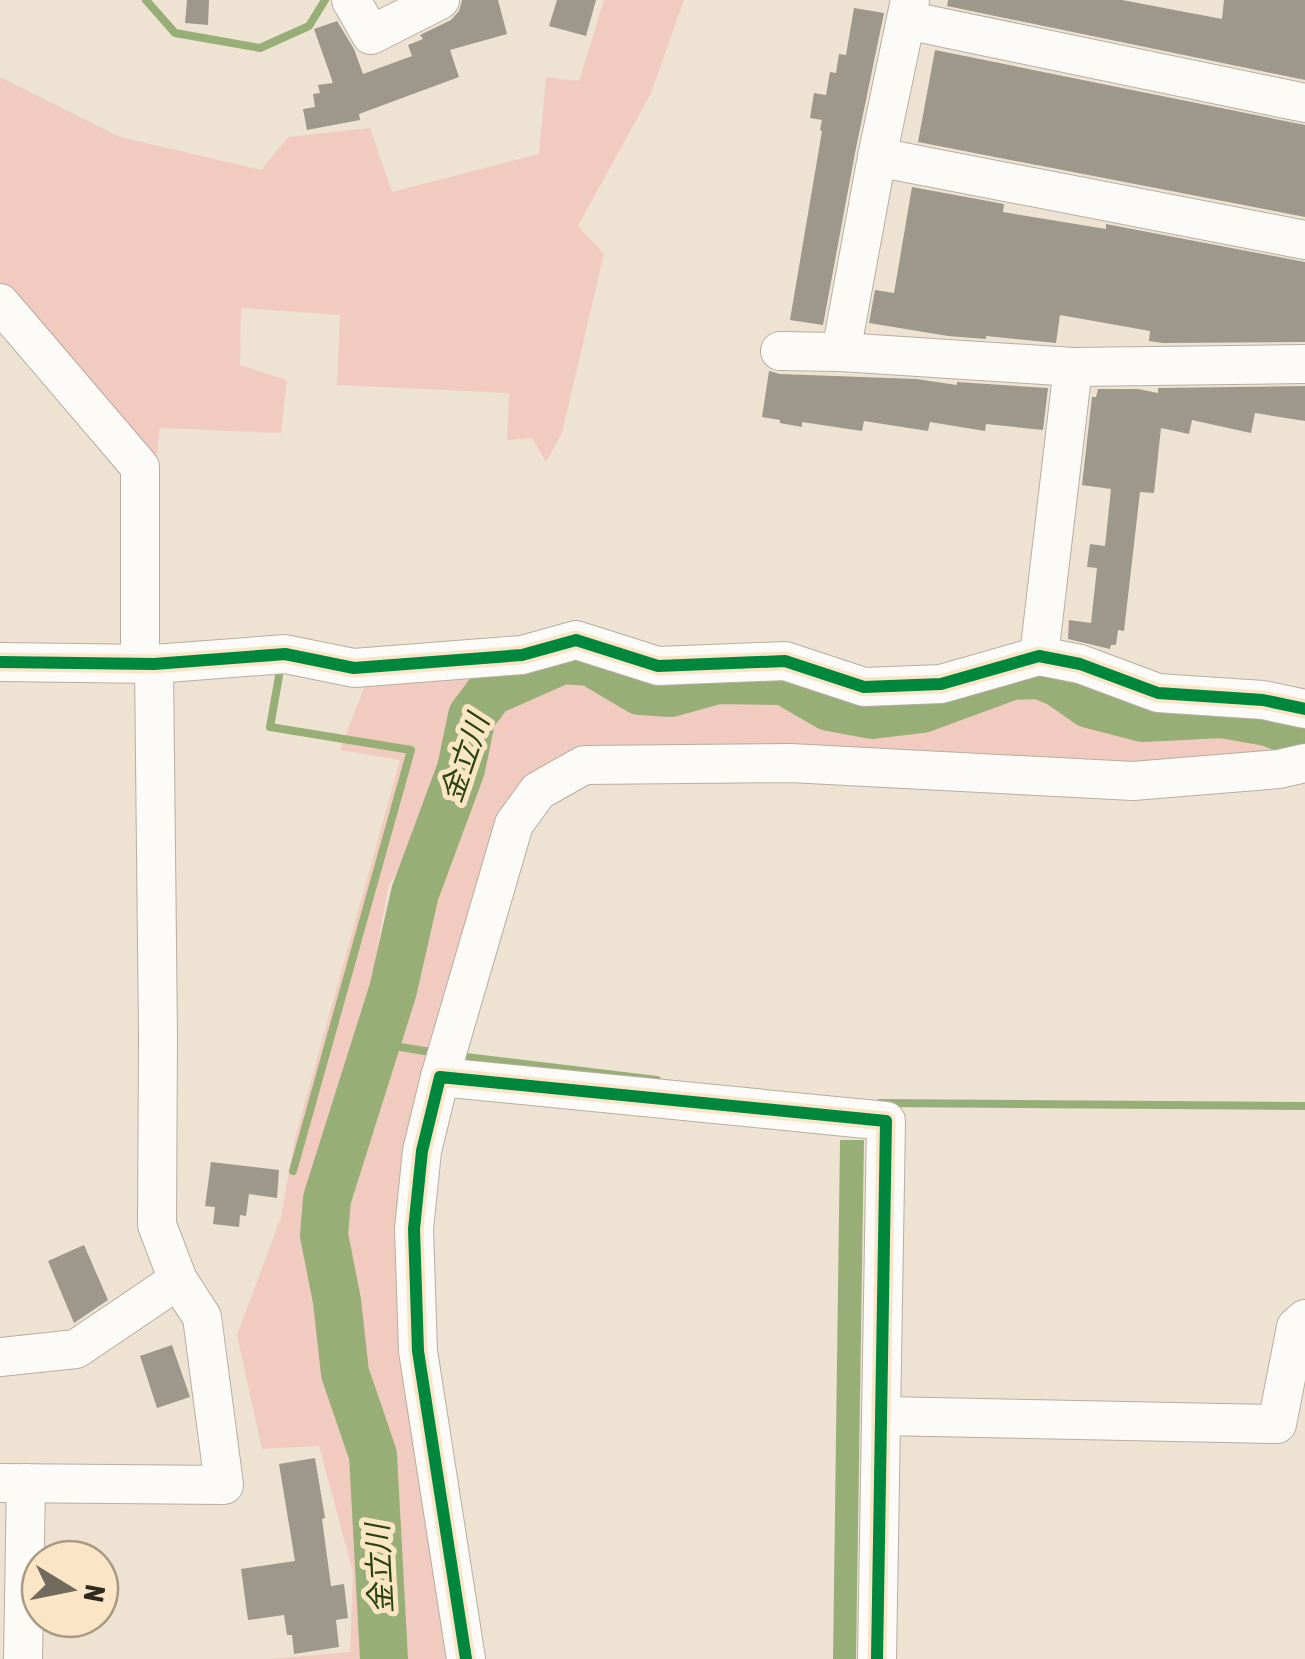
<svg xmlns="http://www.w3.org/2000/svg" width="1305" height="1659" font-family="'Asap Condensed','Noto Sans JP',sans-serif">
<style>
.green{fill:#f1cbc0}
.water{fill:#98ae77}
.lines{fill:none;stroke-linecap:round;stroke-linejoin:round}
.stream{stroke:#98ae77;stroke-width:8}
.river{stroke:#98ae77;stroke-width:48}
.building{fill:#9d988b}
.minor-casing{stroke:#b6aea1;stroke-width:40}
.minor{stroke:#fcfbf8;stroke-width:38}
.cycleway-casing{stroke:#fae6c7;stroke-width:19}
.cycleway{stroke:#00873e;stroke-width:12}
.labels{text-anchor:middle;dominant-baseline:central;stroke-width:10;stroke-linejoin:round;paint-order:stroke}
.water-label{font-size:30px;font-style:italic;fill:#2a420c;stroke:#fae6c7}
</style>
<rect width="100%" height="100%" fill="#eee3d3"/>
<!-- green -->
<g class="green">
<polygon points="604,0 684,0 651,93 578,226 604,254 562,433 546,462 532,438 507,440 509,393 337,385 340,315 241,308 240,365 287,380 281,433 160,428 155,470 0,292 0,77 120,137 261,170 288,137 370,128 392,192 539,154 546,77 579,81"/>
<polygon points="474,667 443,786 388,888 369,997 309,1222 331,1375 363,1465 364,1566 375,1659 270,1659 350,1652 353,1572 319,1446 262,1449 237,1335 281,1217 295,1138 400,760 340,750 367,680"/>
<polygon points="581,670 655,708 722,691 778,693 821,717 896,727 1037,688 1126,727 1247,727 1305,753 1136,775 801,754 528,786 406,1162 452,1659 406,1659 383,1441 351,1363 348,1290 333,1219 491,707"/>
</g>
<!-- water -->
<polygon class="water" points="840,1140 864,1140 856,1659 833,1659"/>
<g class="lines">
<!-- stream -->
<g class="stream">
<polyline points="146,0 175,33 260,48 309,26 325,0"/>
<polyline points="279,676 270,727 411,750 293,1171"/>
<polyline points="376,1043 431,1052"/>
<polyline points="457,1056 657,1080"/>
<polyline points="880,1103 1305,1106"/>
</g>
<!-- river -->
<polyline class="river" points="384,1659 373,1455 345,1373 337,1301 324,1235 327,1199 393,990 415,893 461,769 472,716 490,692 562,660 591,662 640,691 670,693 717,680 784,681 829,707 872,715 922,709 1012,676 1039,675 1059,683 1089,704 1143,718 1222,714 1268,722 1305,736"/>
</g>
<!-- building -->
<g class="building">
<polygon points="187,0 209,0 208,25 185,23"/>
<polygon points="462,0 498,0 507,34 450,50 459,77 359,114 360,120 307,130 303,109 315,107 313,94 320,93 318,85 333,83 314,29 337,21 354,49 363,74 412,56 408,45 423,39 420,35 451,20 459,11"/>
<polygon points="557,0 596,0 586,36 549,26"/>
<polygon points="948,0 1122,0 1222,19 1224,0 1305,0 1305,80 947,6"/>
<polygon points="854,8 884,13 855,153 823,325 790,320 822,131 820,130 822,120 810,118 814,93 826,95 830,72 836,73 839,54 846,55"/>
<polygon points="935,50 1305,125 1305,217 918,142"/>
<polygon points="912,187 1004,204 1003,212 1106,229 1106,224 1305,262 1305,342 1163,343 1149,341 1150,331 1060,315 1056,343 986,336 986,339 948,336 869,323 875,290 894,293"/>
<polygon points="769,371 780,374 916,379 957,385 957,382 1048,388 1043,430 986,424 985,431 930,422 928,431 864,421 862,431 802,422 802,427 780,423 780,420 762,417"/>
<polygon points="1305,386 1305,421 1255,413 1251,433 1192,420 1189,434 1161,428 1154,493 1140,492 1124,631 1118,630 1116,645 1111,645 1110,649 1068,639 1069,620 1091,623 1097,568 1087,567 1090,544 1105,546 1111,489 1082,485 1092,397 1096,397 1098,389 1138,389 1158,393 1158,388"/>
<polygon points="211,1162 279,1170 277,1198 249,1194 246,1216 240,1215 239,1227 213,1224 215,1207 205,1206"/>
<polygon points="84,1245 108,1300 74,1323 48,1261"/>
<polygon points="172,1345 190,1397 157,1408 140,1356"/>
<polygon points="315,1458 325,1518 322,1519 331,1586 344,1584 348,1618 336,1620 339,1647 294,1654 292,1635 287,1635 284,1615 248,1620 241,1569 295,1561 279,1464"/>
</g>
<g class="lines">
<defs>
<g id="minor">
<polyline points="351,0 371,35 440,0"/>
<polyline points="910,0 877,157 841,352 1073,367 1305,364"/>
<polyline points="906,20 1305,103"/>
<polyline points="877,157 1305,240"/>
<polyline points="0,303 140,467 140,663"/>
<polyline points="780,351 841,352"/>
<polyline points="1039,656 1073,367"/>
<polyline points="0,662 154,664 285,654 354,668 522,655 576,640 658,666 785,661 864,687 941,684 1039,656 1080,664 1158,693 1263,700 1305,709"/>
<polyline points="440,1077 514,824 538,791 584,765 790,763 1133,781 1279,769 1305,763"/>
<polyline points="0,1357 76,1349 178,1280"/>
<polyline points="881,1416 1277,1424 1296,1327 1305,1319"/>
<polyline points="0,1483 224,1485 202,1317 178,1280 157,1225 158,1038 154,664"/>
<polyline points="23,1659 26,1483"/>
<polyline points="466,1659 418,1351 414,1229 422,1151 440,1077 886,1121 877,1659"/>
</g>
</defs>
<!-- minor casing -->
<use href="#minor" class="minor-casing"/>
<!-- minor -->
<use href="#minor" class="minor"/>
<defs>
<g id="cycleway">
<polyline points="0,662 154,664 285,654 354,668 522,655 576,640 658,666 785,661 864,687 941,684 1039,656 1080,664 1158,693 1263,700 1305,709"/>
<polyline points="466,1659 418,1351 414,1229 422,1151 440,1077 886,1121 877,1659"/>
</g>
</defs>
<!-- cycleway casing -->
<use href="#cycleway" class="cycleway-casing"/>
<!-- cycleway -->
<use href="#cycleway" class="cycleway"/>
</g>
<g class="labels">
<!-- water labels -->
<g class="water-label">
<text transform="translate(464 758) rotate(-71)">金立川</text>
<text transform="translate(379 1569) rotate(-93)">金立川</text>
</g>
</g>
<!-- north arrow -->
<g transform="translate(70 1589) rotate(100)"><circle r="48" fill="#fae6c7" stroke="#a99a83" stroke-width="2.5"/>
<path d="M0-8L18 38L0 25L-18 38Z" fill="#726a5d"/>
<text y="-15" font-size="28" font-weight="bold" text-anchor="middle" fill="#30291d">N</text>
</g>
</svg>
